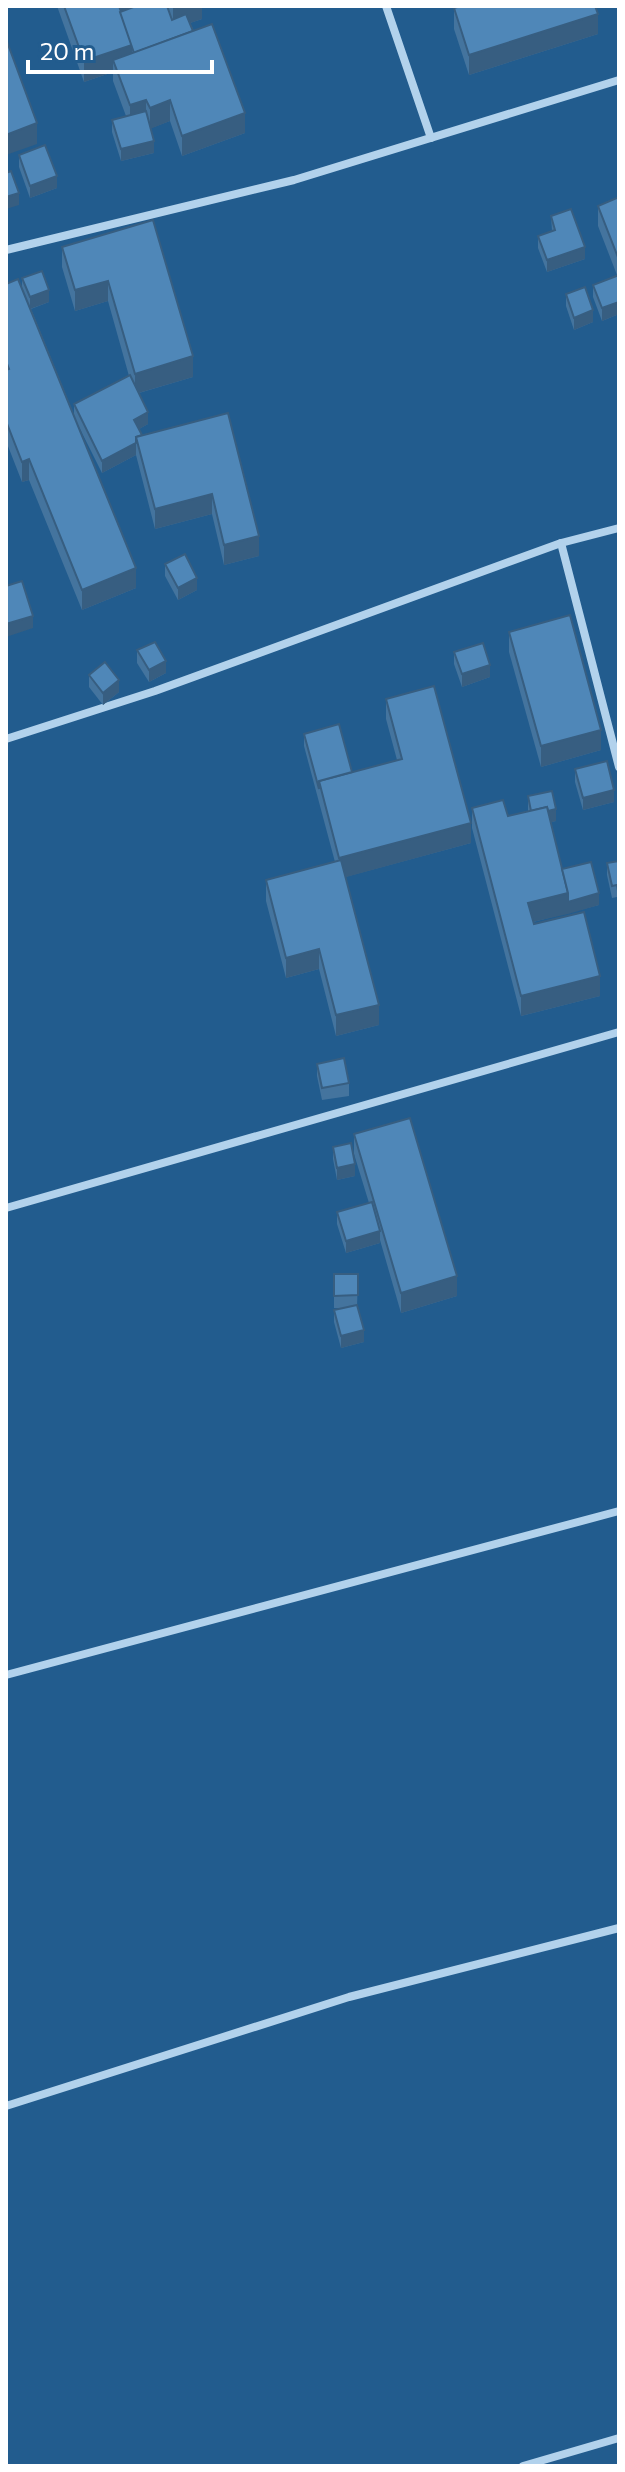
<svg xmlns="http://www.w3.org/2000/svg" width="625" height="2472" font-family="Commissioner,sans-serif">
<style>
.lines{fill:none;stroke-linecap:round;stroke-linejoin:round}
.street{stroke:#b2d2ec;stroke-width:8}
.wall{fill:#44749e}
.shaded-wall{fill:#375e81}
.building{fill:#4f87b8;stroke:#375e81;stroke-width:2}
</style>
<rect width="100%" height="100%" fill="#225c8e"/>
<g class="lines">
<!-- street -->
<g class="street">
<polyline points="386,6 431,138"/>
<polyline points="6,250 294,180 619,80"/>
<polyline points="561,543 619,767"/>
<polyline points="6,739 155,691 561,543 619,528"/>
<polyline points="6,1208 619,1032"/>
<polyline points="6,1675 619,1511"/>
<polyline points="6,2106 349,1997 619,1928"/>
<polyline points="523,2466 619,2438"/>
</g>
</g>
<!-- wall -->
<g class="wall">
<polygon points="57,6 202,6 202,19 190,23 245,133 182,156 170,121 151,128 154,153 121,161 112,132 112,120 126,116 113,81 113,72 84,82"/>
<polygon points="454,8 598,34 469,75 454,29"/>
<polygon points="19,155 57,188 30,198 19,167"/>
<polygon points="619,197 619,314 602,321 593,297 593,285 617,275 598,226 598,206"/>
<polygon points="551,216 585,259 547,272 538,248 538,236 552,231"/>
<polygon points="153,220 193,377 139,393 148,424 139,429 142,435 228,413 259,556 224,565 212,514 155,529 136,455 102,473 75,419 136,588 82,610 29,480 22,482 6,441 6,284 22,289 22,278 49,302 31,309 74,415 74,404 129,376 108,301 75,311 62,267 62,247"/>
<polygon points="566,294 593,322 574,330 566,306"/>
<polygon points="165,564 197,590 178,600 165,576"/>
<polygon points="509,632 601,750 541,767 509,652"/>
<polygon points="137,650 166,673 149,682 137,663"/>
<polygon points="454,652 490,677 462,687 454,664"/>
<polygon points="89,675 119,692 103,705 89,687"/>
<polygon points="386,699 471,843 345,877 379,1025 336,1036 319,969 286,978 266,901 266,880 335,862 304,746 304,734 352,772 397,760 386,719"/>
<polygon points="575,769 614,802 583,810 575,782"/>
<polygon points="528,796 556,821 551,822 562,869 599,905 533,922 534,924 600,996 521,1016 472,828 472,808 508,816 528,811"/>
<polygon points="619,861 619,910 617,897 612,898 607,875 607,863"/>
<polygon points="317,1064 349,1083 349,1096 322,1100 317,1076"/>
<polygon points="354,1134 457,1296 401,1313 380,1240 380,1243 346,1253 337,1224 337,1212 369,1203 354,1154"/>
<polygon points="333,1147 355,1176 337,1180 333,1159"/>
<polygon points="334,1274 358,1274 357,1307 364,1342 341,1348 334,1322 334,1310 344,1308 334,1308"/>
</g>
<!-- shaded-wall -->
<g class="shaded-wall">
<polygon points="117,6 166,6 122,20"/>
<polygon points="180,6 202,6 202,19 173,29 173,8"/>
<polygon points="598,14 598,34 469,75 469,55"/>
<polygon points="132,45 132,66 113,60 113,72 84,82 84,61"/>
<polygon points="146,100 146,120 130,126 130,105"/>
<polygon points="170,100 170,121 150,129 150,108"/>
<polygon points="245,113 245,133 182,156 182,136"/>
<polygon points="37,123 37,144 6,155 6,135"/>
<polygon points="154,141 154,153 121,161 121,149"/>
<polygon points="57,176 57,188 30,198 30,186"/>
<polygon points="19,193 19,205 6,209 6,197"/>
<polygon points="585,247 585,259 547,272 547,260"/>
<polygon points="108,281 108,301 75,311 75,290"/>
<polygon points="49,290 49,302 30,309 30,297"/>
<polygon points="619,302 619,314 602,321 602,308"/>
<polygon points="593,310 593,322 574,330 574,318"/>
<polygon points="193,356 193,377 135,394 135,374"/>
<polygon points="148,412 148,424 134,432 134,420"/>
<polygon points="136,443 136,455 102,473 102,461"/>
<polygon points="29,459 29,480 22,482 22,462"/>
<polygon points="212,494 212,514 155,529 155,509"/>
<rect x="6" y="535" width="2" height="12"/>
<polygon points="259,536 259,556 224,565 224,545"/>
<polygon points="136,568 136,588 82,610 82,590"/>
<polygon points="197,578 197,590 178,600 178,588"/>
<polygon points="33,616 33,628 6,637 6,624"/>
<polygon points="166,661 166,673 149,682 149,670"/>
<polygon points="490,665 490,677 462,687 462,674"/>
<polygon points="119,680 119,692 103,705 103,693"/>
<polygon points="601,730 601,750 541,767 541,746"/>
<polygon points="614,790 614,802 583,810 583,798"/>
<polygon points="556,809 556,821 532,827 532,815"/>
<polygon points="471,823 471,843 339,879 339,858"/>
<polygon points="568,893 568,914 528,923 528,903"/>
<polygon points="599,893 599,905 568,914 568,902"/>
<polygon points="319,949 319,969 286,978 286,958"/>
<polygon points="600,976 600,996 521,1016 521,996"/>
<polygon points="379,1005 379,1025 336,1036 336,1015"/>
<polygon points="355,1164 355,1176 337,1180 337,1168"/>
<polygon points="380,1231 380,1243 346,1253 346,1241"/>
<polygon points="457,1276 457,1296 401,1313 401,1293"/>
<polygon points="364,1330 364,1342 341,1348 341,1336"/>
</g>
<!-- building -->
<g class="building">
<polygon points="64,6 119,6 132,45 84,61"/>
<polygon points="136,6 167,6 172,20 186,14 193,31 134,53 120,12"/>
<polygon points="461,6 595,6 598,14 469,55 454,8"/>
<polygon points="212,24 245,113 182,136 170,100 150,108 146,100 130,105 113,60"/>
<polygon points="6,39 37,123 6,135"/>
<polygon points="146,111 154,141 121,149 112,120"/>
<polygon points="45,145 57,176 30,186 19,155"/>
<polygon points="11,171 19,193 6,197 6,173"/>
<polygon points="619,197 619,260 598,206"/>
<polygon points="571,209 585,247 547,260 538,236 555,230 551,216"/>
<polygon points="153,220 193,356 135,374 108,281 75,290 62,247"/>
<polygon points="42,271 49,290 30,297 22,278"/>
<polygon points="619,275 619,302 602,308 593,285"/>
<polygon points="18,279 136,568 82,590 29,459 22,462 6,421 6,370 9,369 6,361 6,284"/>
<polygon points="585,287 593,310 574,318 566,294"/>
<polygon points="130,375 148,412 134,420 142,435 136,437 136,443 102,461 74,404"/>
<polygon points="228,413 259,536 224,545 212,494 155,509 136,437"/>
<polygon points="185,554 197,578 178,588 165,564"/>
<polygon points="22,581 33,616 6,624 6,586"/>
<polygon points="570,615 601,730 541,746 509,632"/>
<polygon points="155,642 166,661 149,670 137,650"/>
<polygon points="483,643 490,665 462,674 454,652"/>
<polygon points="105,662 119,680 103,693 89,675"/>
<polygon points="434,686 471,823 339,858 319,781 402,759 386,699"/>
<polygon points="339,724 352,772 319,781 319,789 304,734"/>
<polygon points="607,761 614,790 583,798 575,769"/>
<polygon points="552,791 556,809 548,811 547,807 531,811 528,796"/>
<polygon points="503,800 508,816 547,807 568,893 528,903 534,924 584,912 600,976 521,996 472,808"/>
<polygon points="341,860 379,1005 336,1015 319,949 286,958 266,880"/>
<polygon points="619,861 619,897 617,885 612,886 607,863"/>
<polygon points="591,862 599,893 568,902 568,893 562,869"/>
<polygon points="344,1058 349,1083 322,1088 317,1064"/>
<polygon points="410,1118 457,1276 401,1293 354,1134"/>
<polygon points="351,1143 355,1164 337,1168 333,1147"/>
<polygon points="372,1202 380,1231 346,1241 337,1212"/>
<polygon points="334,1274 358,1274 358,1295 334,1296"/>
<polygon points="357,1305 364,1330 341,1336 334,1310"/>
</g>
<!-- border -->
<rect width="625" height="2472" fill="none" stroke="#ffffff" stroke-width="16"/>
<!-- scale -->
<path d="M28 60v12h184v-12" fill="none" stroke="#ffffff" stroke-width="4"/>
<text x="40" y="60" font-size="24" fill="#ffffff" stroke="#225c8e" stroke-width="6" paint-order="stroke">20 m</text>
</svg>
